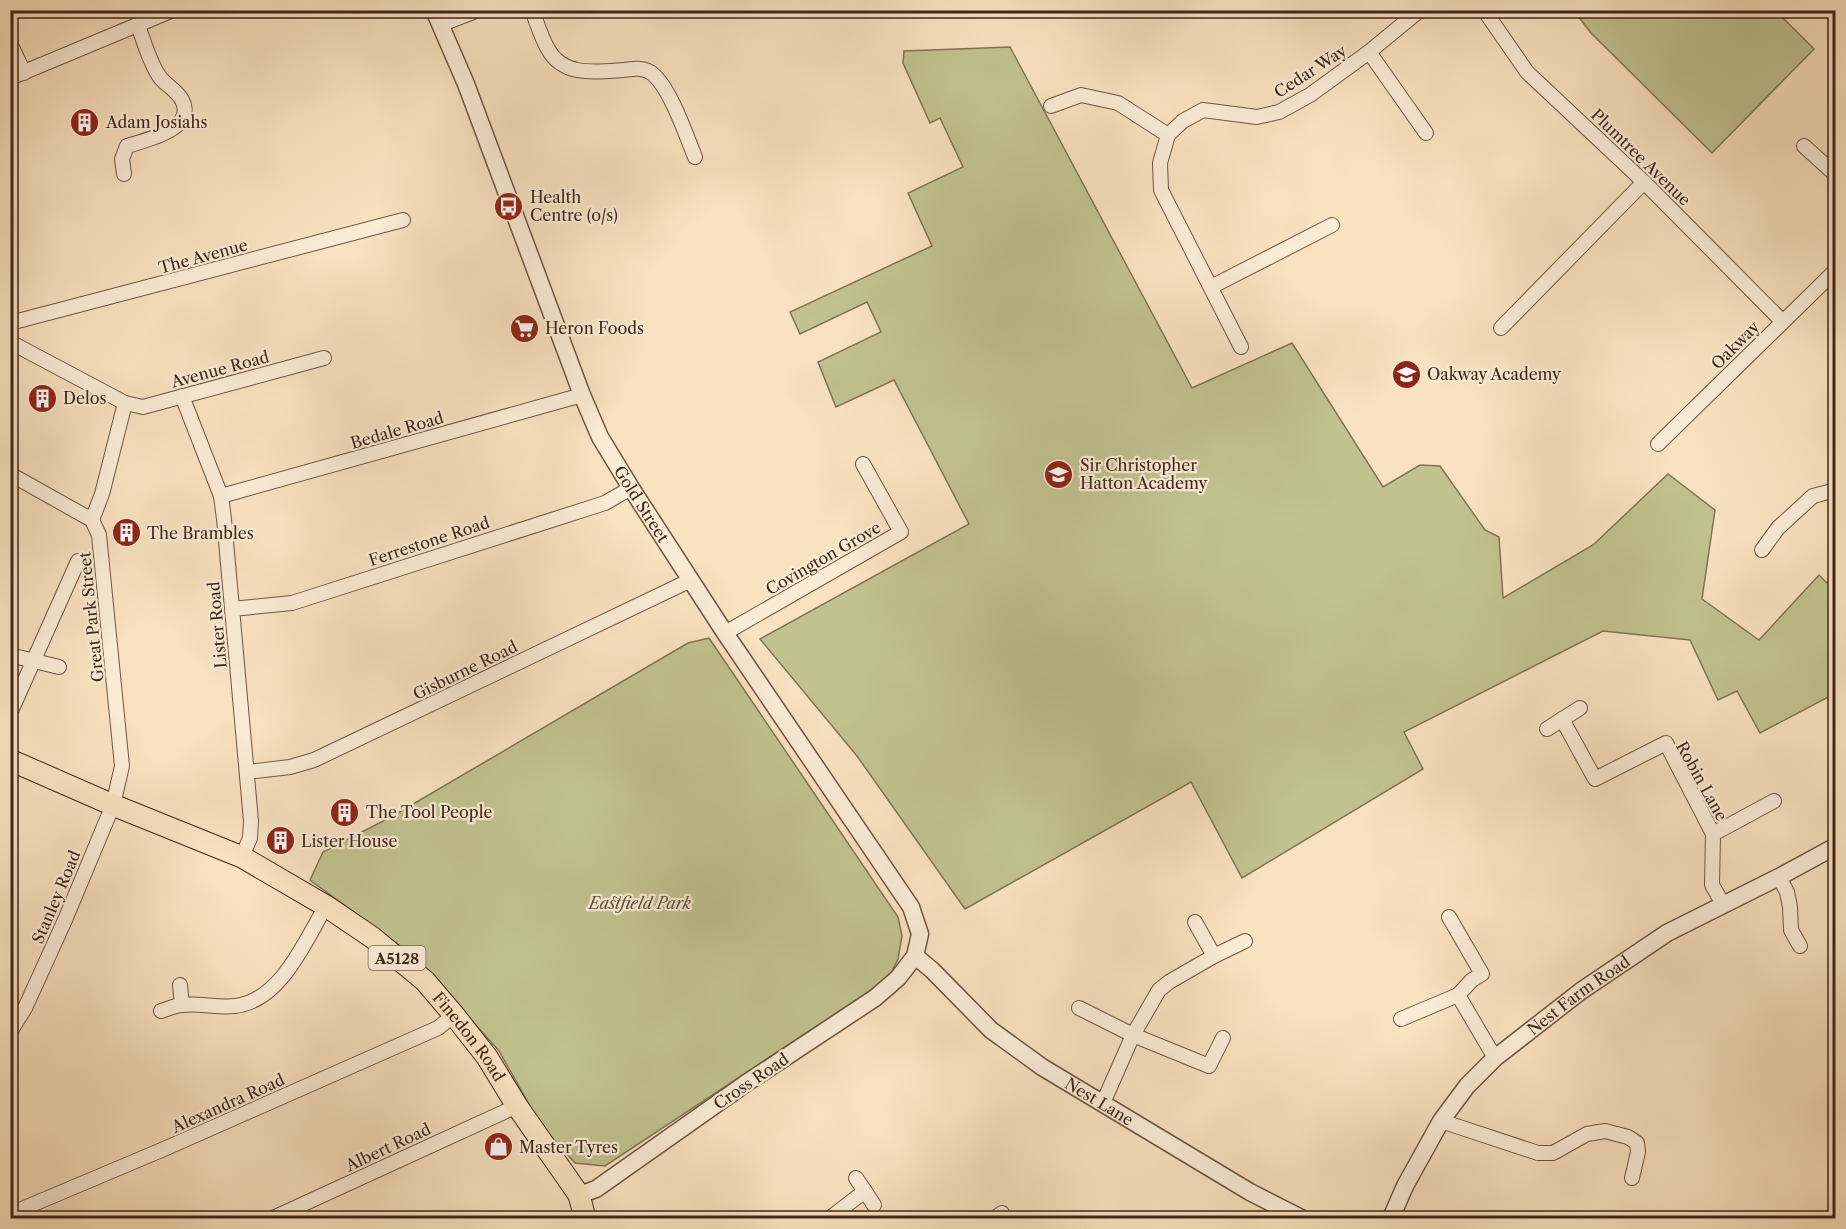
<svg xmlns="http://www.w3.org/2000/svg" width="1846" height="1229" font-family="'Libre Caslon Text',serif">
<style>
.green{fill:#c1c290;stroke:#807454;stroke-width:1.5}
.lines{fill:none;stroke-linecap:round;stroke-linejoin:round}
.minor-casing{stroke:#6e5543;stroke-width:16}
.tertiary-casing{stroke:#6e5543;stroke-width:19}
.primary-casing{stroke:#402619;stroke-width:23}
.minor{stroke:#fbecd6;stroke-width:14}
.tertiary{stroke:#fbecd6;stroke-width:16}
.primary{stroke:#f9e2c0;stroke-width:21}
.labels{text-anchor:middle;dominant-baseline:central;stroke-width:4.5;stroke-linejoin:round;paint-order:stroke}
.shield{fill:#fbecd6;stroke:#786152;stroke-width:1.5}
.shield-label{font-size:15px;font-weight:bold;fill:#402619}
.street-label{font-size:16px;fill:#402619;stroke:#fbecd6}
.poi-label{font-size:16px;fill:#402619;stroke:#fbecd6;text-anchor:start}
.park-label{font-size:16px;font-style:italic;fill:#604d37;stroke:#fbecd6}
</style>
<rect width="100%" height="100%" fill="#f9e2c0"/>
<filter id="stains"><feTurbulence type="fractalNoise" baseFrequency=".00333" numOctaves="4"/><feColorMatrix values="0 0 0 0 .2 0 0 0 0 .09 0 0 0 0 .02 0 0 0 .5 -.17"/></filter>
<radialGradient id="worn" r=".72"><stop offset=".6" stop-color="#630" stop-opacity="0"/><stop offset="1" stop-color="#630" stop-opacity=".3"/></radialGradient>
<!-- green -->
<g class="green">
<polygon points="1574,11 1776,11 1814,49 1712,153 1591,33"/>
<polygon points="1010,47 1192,388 1292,343 1383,487 1420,465 1440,466 1485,530 1499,537 1503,598 1593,545 1668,474 1715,510 1702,599 1759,640 1819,575 1835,591 1835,701 1832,695 1760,733 1737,691 1718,700 1690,640 1603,631 1404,732 1423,769 1242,878 1191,782 965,909 857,756 760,639 969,524 894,380 836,407 818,362 881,332 867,302 800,334 790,312 932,246 908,193 963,167 940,118 930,123 903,63 904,51"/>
<polygon points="709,638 898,917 902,936 898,959 888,979 605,1166 575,1163 542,1127 499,1051 414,956 310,880 323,852 391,817 688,643"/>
</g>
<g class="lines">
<defs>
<g id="minor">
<path d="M532,10C537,23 541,37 548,49C563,77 596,72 623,70C632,69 641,67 650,72C669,84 686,135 695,157"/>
<polyline points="1484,10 1527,72 1644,182 1782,321"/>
<polyline points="440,25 478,10"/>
<polyline points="10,43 24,73"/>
<polyline points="1369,52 1426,133"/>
<polyline points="10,78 173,10"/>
<polyline points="1051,106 1081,95 1118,103 1168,135"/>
<polyline points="1804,146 1836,175"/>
<path d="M124,174L122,159L127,146C146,140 197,129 182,100C177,90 165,85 159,76C149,61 144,42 138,25"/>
<polyline points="1211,287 1332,225"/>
<polyline points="10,323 403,220"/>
<polyline points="1501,328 1644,182"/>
<polyline points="10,342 125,403 143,407 324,358"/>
<polyline points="1241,347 1161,190 1160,163 1168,135 1183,121 1203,110 1257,117 1279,112 1310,95 1369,52 1420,10"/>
<polyline points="182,396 221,496 224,519 251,821 250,838 242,857"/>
<polyline points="1658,444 1836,270"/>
<polyline points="10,474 92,520 99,535 122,766 113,805 65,920 25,1008 10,1032"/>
<polyline points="221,496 582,395"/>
<polyline points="92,520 102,494 125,403"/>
<polyline points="1762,550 1778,528 1813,496 1836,490"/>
<polyline points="232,609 292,603 605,503 631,488"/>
<polyline points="725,633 901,532 863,464"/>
<polyline points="10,655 59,667"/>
<polyline points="12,709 78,561"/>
<polyline points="1562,719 1595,779 1666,743 1713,834 1712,885 1723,904"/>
<polyline points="1547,729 1580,708"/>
<polyline points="247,772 290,767 314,760 691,580"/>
<polyline points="1713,834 1774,801"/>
<polyline points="1779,877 1787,892 1790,907 1791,930 1800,946"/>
<polyline points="1195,922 1214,956"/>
<polyline points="180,985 182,1005"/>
<polyline points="1458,995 1495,1058"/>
<polyline points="1079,1008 1133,1035 1209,1066 1223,1038"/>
<path d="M161,1011C168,1009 176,1005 183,1005C200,1003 217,1008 235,1006C281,1001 305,941 326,906"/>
<polyline points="1401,1019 1458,995 1472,980 1482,974 1449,917"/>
<polyline points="1103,1103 1133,1035 1159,990 1169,982 1214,956 1245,941"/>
<polyline points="1441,1121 1538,1153 1553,1153 1587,1134 1605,1131 1628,1137 1637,1143 1638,1152 1632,1178"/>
<polyline points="856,1178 874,1205"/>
<polyline points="10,1214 164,1149 438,1028 454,1015"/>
<polyline points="273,1218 517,1106"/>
<polyline points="830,1218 865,1191"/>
<polyline points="995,1218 1002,1213"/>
</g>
<g id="tertiary">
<path id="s1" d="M434,10L466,84L582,395L600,437L631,488L725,633L911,907L920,934L915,956L898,978L875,998L745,1084L596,1189L579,1195"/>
<path id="s2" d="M915,956L932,970L991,1030L1042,1067L1250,1192L1301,1218"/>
<path id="s3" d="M1391,1218L1405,1186L1441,1121L1467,1086L1495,1058L1581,991L1667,933L1779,877L1836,846"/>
</g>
<g id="primary">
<path id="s4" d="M10,760L113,805L242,857L326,906L373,938L425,981L454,1015L487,1057L517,1106L579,1195L585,1218"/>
</g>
</defs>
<!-- minor casing -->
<use href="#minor" class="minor-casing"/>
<!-- tertiary casing -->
<use href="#tertiary" class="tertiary-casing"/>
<!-- primary casing -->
<use href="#primary" class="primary-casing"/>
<!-- minor -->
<use href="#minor" class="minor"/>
<!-- tertiary -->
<use href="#tertiary" class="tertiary"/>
<!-- primary -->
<use href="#primary" class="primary"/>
</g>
<!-- icons -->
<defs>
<symbol id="building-disc" viewBox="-11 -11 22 22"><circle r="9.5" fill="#8f2418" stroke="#fbecd6"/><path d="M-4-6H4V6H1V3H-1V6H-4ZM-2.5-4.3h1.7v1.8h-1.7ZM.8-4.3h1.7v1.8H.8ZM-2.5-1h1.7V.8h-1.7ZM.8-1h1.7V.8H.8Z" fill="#fff"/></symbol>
<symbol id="bus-disc" viewBox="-11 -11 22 22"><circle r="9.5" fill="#8f2418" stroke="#fbecd6"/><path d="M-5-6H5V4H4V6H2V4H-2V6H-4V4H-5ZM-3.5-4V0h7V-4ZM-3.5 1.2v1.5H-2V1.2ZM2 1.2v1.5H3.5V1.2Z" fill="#fff"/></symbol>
<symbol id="supermarket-disc" viewBox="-11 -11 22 22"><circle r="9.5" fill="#8f2418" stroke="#fbecd6"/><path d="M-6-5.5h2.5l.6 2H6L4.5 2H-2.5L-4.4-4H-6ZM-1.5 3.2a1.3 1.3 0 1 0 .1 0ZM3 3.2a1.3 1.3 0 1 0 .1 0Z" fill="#fff"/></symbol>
<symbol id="school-disc" viewBox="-11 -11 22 22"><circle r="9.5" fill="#8f2418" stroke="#fbecd6"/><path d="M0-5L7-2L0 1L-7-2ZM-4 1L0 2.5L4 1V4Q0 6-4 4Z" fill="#fff"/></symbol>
<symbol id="shop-disc" viewBox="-11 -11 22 22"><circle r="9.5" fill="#8f2418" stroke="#fbecd6"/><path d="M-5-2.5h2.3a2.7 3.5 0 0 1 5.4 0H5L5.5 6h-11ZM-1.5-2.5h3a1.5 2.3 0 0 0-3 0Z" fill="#fff"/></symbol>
</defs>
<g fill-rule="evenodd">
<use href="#building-disc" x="68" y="106" width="33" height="33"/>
<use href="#bus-disc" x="492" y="190" width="33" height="33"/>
<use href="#supermarket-disc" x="508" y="312" width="33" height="33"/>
<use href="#school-disc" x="1390" y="358" width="33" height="33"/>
<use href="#building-disc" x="26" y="382" width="33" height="33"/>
<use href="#school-disc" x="1042" y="458" width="33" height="33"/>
<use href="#building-disc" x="110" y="516" width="33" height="33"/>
<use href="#building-disc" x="328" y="796" width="33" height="33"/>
<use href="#building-disc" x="264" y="824" width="33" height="33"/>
<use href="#shop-disc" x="482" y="1130" width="33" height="33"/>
</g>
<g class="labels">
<!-- shield labels -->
<rect class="shield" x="368.5" y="946" width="57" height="24" rx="4.5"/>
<g class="shield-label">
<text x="397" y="958">A5128</text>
</g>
<!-- street labels -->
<g class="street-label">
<text transform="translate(1310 71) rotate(-33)">Cedar Way</text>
<text transform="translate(1641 157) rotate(44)">Plumtree Avenue</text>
<text transform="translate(203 256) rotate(-15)">The Avenue</text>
<text transform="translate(1735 345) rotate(-45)">Oakway</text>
<text transform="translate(220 369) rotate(-15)">Avenue Road</text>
<text transform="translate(397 430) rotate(-16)">Bedale Road</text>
<text stroke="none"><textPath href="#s1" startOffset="537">Gold Street</textPath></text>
<text transform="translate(429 541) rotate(-18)">Ferrestone Road</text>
<text transform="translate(823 558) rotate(-30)">Covington Grove</text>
<text transform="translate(91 617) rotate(-96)">Great Park Street</text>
<text transform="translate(217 625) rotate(-95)">Lister Road</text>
<text transform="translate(465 670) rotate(-26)">Gisburne Road</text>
<text transform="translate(1702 781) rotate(61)">Robin Lane</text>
<text transform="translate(56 897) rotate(-67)">Stanley Road</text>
<text stroke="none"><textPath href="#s3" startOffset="297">Nest Farm Road</textPath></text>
<text stroke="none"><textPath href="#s4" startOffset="544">Finedon Road</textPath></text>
<text transform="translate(751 1081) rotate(-34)">Cross Road</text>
<text stroke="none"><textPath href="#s2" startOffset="236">Nest Lane</textPath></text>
<text transform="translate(228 1103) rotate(-24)">Alexandra Road</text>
<text transform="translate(388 1147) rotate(-25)">Albert Road</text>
</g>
<!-- poi labels -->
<g class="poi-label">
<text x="106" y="122">Adam Josiahs</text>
<text x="530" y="197">Health<tspan x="530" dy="18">Centre (o/s)</tspan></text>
<text x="545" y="328">Heron Foods</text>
<text x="1427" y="374">Oakway Academy</text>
<text x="63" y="398">Delos</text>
<text x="1080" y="465">Sir Christopher<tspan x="1080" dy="18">Hatton Academy</tspan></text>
<text x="147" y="533">The Brambles</text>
<text x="366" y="812">The Tool People</text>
<text x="301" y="841">Lister House</text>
<text x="519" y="1147">Master Tyres</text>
</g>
<!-- park labels -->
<g class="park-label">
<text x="640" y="903">Eastfield Park</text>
</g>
</g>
<!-- margin -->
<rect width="1846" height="1229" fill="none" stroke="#f9e2c0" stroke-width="36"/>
<rect x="12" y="12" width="1822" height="1205" fill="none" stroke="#402619" stroke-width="3"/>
<rect x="18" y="18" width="1810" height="1193" fill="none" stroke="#402619" stroke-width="1.5"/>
<rect width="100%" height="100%" filter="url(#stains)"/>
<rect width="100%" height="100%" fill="url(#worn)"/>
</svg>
